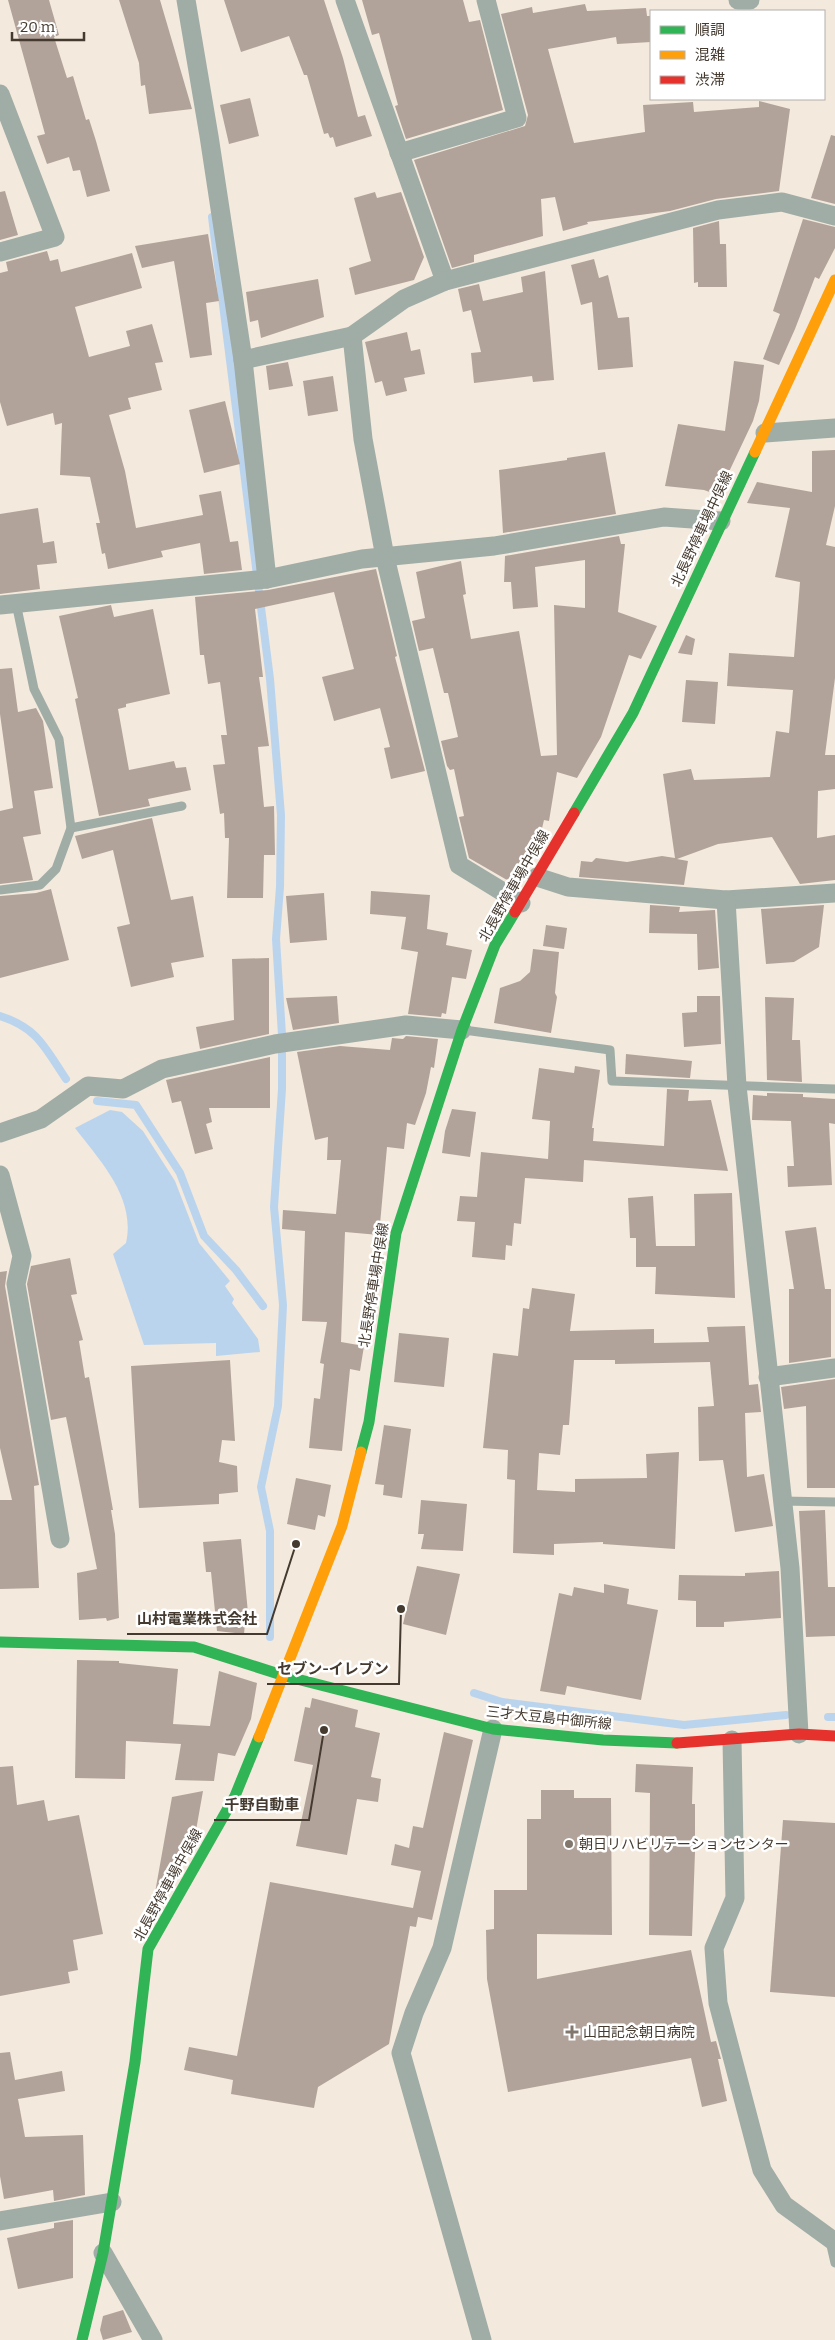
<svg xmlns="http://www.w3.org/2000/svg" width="835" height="2340" font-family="Bitter,'Noto Sans JP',serif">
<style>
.water{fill:#bbd4ee}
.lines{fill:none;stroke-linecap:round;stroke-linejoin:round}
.stream{stroke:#bbd4ee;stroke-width:8}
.building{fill:#b2a39a}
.lane{stroke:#a0aca6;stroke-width:9}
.street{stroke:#a0aca6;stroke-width:19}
.fast{stroke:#30b455;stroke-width:11}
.slow{stroke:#ff9f0a;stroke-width:11}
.jam{stroke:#e5322d;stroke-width:11}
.poi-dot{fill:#81776c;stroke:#fff;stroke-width:2}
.labels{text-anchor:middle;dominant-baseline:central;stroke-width:5;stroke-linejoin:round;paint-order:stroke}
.street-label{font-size:14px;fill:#443a2f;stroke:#fff}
.poi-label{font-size:14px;fill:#443a2f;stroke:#fff;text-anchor:start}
.leader{fill:none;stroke:#443a2f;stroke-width:2}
.callout-dot{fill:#443a2f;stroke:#fff;stroke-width:2}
.callout-label{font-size:15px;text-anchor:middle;font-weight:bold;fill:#443a2f;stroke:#fff;stroke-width:5;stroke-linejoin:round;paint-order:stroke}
</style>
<rect width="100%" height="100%" fill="#f3e9dc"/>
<!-- water -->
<path class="water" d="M110,1110L122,1112L143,1131L175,1181L199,1243L230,1281L225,1286L234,1299L232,1303L258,1339L260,1352L216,1356V1343L144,1345L113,1254L126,1243C136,1198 101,1162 75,1128Z"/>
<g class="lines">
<!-- stream -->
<g class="stream">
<polyline points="212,217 270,679 281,815 280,887 276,939 282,1035 282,1089 274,1207 283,1305 278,1406 261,1487 270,1531 270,1637"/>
<path d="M0,1016C38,1028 45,1048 66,1079"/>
<polyline points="97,1101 136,1105 180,1173 204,1236 236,1270 263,1306"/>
<polyline points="474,1693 502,1702 684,1725 786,1715"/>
<polyline points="828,1717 835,1717"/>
</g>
</g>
<!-- building -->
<g class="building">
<polygon points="8,0 49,0 59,35 54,37 67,78 73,76 86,120 89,119 96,141 110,191 87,197 80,170 73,171 69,157 47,164 37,136 45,134"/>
<polygon points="119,0 160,0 192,109 149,114 145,85 141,86 139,63"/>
<polygon points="224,0 324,0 343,58 358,117 365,115 372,136 336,147 333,137 330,138 328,133 324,134 307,75 304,75 289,36 241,52"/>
<polygon points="362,0 463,0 469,22 480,20 503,110 406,139 395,106 398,105 379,33 372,35"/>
<polygon points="585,4 587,11 646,8 647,16 651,16 651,42 617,44 616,37 548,49 574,143 645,132 643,105 693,102 694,112 759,107 759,101 790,109 779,191 716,199 670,211 587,222 588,224 563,231 555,197 541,199 543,236 474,255 474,262 452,268 414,160 525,126 528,115 501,14 532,7 533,13"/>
<polygon points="250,98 259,136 229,144 220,105"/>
<polygon points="831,135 835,136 835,204 811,198"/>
<polygon points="5,191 18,235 0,240 0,192"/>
<polygon points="375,192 377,198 401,192 424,257 414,280 355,295 349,268 371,261 354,198"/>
<polygon points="803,219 835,227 835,248 819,279 815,277 795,329 779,365 763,359 780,314 773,311"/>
<polygon points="719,221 720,244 726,244 727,287 698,287 698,282 694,283 693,228"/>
<polygon points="208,234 219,301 206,303 212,355 190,358 174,261 142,268 135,246"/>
<polygon points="47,251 50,261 58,259 61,272 132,253 142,288 75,307 89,357 130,346 126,331 152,324 163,362 155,363 162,390 128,398 131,409 109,415 125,471 136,528 203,515 199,495 221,491 230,542 238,541 242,570 204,574 200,543 161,551 163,557 108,569 105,553 102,554 96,523 100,523 90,477 60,475 62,423 55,425 53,413 7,426 0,402 0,273 8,271 6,262"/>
<polygon points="594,259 599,278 608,275 618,318 629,317 633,367 598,370 592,302 581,305 571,265"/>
<polygon points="545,271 554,380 533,382 532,376 474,383 471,353 481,352 471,310 463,312 458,289 479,284 483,301 523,292 521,277"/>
<polygon points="318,279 324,317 261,338 258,320 250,322 246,292"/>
<polygon points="407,332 411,351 420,349 425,374 404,378 407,391 386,396 382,381 375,383 365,342"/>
<polygon points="734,361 764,365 759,401 753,421 718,495 704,490 665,486 678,424 725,431"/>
<polygon points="288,362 293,386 269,390 266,366"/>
<polygon points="333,376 338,411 308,416 303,381"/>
<polygon points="225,401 240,464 204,473 189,410"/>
<polygon points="835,450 835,506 826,545 835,547 835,678 825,755 835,755 835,789 818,791 817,838 835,835 835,880 800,884 772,837 718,844 677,859 688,861 684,885 579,877 581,861 592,862 596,858 627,862 662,856 675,858 663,774 691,769 694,780 770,777 776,731 789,733 793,690 727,686 729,653 794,657 800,582 775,577 790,508 747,503 757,482 812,492 812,451"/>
<polygon points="605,452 616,514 503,533 499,470 567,460 567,458"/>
<polygon points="38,508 43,543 54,541 57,563 37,565 40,589 0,594 0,514"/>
<polygon points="619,536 621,544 625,544 618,612 657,626 641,659 629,655 601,737 577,778 557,772 549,821 544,820 539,841 514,884 469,858 459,817 464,816 454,769 450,770 447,766 441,741 458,737 448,693 444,693 433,648 419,651 412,621 425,618 416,572 461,561 466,594 463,595 471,639 519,631 541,756 557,755 554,605 585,608 585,560 535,567 538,607 513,609 511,582 504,582 505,556"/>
<polygon points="376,569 397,656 395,657 425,771 391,779 384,748 390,747 380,708 334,721 322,677 354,669 334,592 255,609 263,677 259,677 269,746 258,747 264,807 274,806 275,855 264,855 263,898 227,898 229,838 225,838 224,813 220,814 213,765 225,764 221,735 227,735 220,682 208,684 204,655 200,655 195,597 268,590"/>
<polygon points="111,605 114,617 153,609 170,694 126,704 126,707 118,709 129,770 174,761 176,768 186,767 191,790 148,799 150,806 99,816 75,699 78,698 59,616"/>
<polygon points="686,635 695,639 692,655 678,653"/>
<polygon points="12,668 18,712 36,708 43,721 53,788 34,791 41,834 23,837 33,880 0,884 0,811 13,808 0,714 0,669"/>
<polygon points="686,680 718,682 715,724 682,722"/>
<polygon points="152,818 171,900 193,896 204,957 171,963 174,977 131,987 117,927 130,924 113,850 82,859 75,836"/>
<polygon points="51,889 69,960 0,978 0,896 36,893"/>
<polygon points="371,891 430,895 427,929 448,933 446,945 472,950 466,979 452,977 446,1014 442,1013 441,1017 408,1014 418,952 401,949 406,917 370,914"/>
<polygon points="324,893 327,940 290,943 286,896"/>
<polygon points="650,905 680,907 679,912 715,910 719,968 698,970 697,934 649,933"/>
<polygon points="824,905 819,947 794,962 766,964 761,909"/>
<polygon points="546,925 567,928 564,949 543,946"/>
<polygon points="533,949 559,952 555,993 557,997 551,1033 494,1023 500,988 520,981 530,972"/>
<polygon points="269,958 269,1034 200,1049 196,1027 234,1020 232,959"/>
<polygon points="337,996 339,1023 293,1030 286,998"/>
<polygon points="697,996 720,996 721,1044 684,1047 682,1013 697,1012"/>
<polygon points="765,997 794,998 792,1040 800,1040 802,1082 767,1080"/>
<polygon points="406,1036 438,1039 434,1068 431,1067 426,1093 415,1125 407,1123 404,1149 387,1147 379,1235 345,1232 341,1342 364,1346 360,1371 350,1369 342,1451 309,1448 314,1398 320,1399 324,1364 320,1363 327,1322 302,1321 305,1231 282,1229 283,1210 336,1214 341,1160 327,1160 328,1137 315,1140 297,1052 340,1046 390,1050 392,1038 403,1039"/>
<polygon points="626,1054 692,1061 690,1078 625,1074"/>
<polygon points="270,1057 270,1108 209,1108 212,1122 206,1124 213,1149 195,1154 181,1101 172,1103 166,1080"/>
<polygon points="575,1066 600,1070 592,1128 594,1128 593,1141 664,1146 667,1089 689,1090 688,1101 711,1100 728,1171 584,1160 583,1182 525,1178 521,1224 514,1223 512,1246 506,1245 505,1260 472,1257 475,1222 457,1221 460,1196 477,1197 481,1152 548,1159 550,1121 532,1119 539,1068 574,1073"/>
<polygon points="767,1093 803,1094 803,1097 835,1099 835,1124 829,1123 832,1185 788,1187 787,1166 794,1166 791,1121 752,1120 753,1095 767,1096"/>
<polygon points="452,1109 476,1112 470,1157 442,1153 445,1131"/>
<polygon points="732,1193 735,1298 655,1294 656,1267 636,1267 636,1238 630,1238 628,1198 653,1196 656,1246 695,1246 694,1194"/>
<polygon points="816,1227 825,1289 831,1289 831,1357 789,1363 789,1289 794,1289 785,1231"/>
<polygon points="70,1258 77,1294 71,1295 83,1340 79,1341 85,1378 89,1377 113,1510 111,1510 115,1534 119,1618 107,1621 106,1618 79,1620 77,1573 97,1569 66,1417 51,1420 27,1284 31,1266"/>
<polygon points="7,1271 5,1286 39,1485 34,1486 39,1588 0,1589 0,1500 12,1500 0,1448 0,1272"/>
<polygon points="532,1288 575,1294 570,1331 654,1329 654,1343 709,1342 707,1327 745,1326 749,1385 758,1384 761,1412 745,1413 747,1477 764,1474 773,1526 735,1532 723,1460 699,1461 698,1407 714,1406 710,1362 615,1364 615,1360 574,1360 569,1425 563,1425 560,1455 539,1453 537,1490 575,1492 575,1479 647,1478 646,1454 679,1452 675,1549 603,1544 603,1542 554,1544 554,1555 513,1553 515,1480 507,1479 508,1450 483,1448 493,1353 518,1356 523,1308 529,1309"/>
<polygon points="399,1333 449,1338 444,1387 394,1382"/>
<polygon points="230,1360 235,1441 222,1440 219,1462 237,1466 238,1492 219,1494 219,1504 139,1508 131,1366"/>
<polygon points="835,1379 835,1488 807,1488 806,1406 784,1409 781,1387"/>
<polygon points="384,1425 411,1429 402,1498 383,1495 384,1485 375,1484"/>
<polygon points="296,1478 331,1485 325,1517 318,1515 315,1530 287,1524"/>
<polygon points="421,1500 467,1504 463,1551 421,1549 424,1534 418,1534"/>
<polygon points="825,1510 828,1587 835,1587 835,1636 806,1637 799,1511"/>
<polygon points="241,1539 248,1613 246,1613 244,1634 217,1631 211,1572 206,1572 203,1542"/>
<polygon points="417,1566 460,1574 446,1635 403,1624"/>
<polygon points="779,1571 781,1618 724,1622 724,1627 696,1627 696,1601 678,1600 679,1575 745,1576 745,1573"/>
<polygon points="604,1584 629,1589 627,1604 658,1610 641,1700 567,1686 565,1695 540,1691 559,1593 572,1596 574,1587 604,1593"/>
<polygon points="77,1660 119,1661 119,1663 178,1669 173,1724 210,1726 219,1671 257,1683 251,1719 235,1756 218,1753 214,1781 175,1780 181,1744 126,1741 125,1779 75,1778"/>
<polygon points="312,1698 358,1710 355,1727 380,1733 371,1777 381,1779 378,1802 357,1799 347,1855 296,1846 313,1765 294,1761 305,1707 310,1708"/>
<polygon points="444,1732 473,1740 432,1920 418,1917 416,1927 410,1926 389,2044 318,2087 314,2108 231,2094 233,2080 184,2070 189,2047 237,2056 270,1882 413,1908 421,1871 391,1865 395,1844 409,1848 413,1826 423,1828"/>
<polygon points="636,1764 693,1767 692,1804 695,1804 695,1852 692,1936 649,1935 650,1793 635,1792"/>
<polygon points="13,1766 17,1805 44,1800 48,1821 79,1815 103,1934 73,1940 78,1970 68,1972 70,1983 0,1996 0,1767"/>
<polygon points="541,1790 574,1790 574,1798 611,1798 612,1935 537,1934 537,1979 691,1950 711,2042 716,2041 721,2059 718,2059 727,2101 702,2107 691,2058 508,2092 487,1979 486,1930 494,1929 494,1890 527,1890 527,1819 541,1819"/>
<polygon points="203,1791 195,1836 188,1835 178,1866 156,1905 153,1904 172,1797"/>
<polygon points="783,1820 835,1823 835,1997 770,1992"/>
<polygon points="10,2052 15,2080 62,2071 65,2091 18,2099 25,2137 83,2135 85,2195 54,2201 53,2190 4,2199 0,2176 0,2053"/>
<polygon points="73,2220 73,2278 18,2289 7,2238 54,2228 54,2223"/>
<polygon points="123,2310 132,2332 103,2340 100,2330 103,2316"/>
</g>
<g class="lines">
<!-- lane -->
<g class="lane">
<polyline points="71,828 182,806"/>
<polyline points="0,890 40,885 56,869 71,828 59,739 34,689 16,603"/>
<polyline points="464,1030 610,1050 612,1081 835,1089"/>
<polyline points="782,1501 835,1502"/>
<polyline points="830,2241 835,2263"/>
</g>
<!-- street -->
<g class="street">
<polyline points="186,0 209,136 243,360 267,579"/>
<polyline points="345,0 445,281 718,210 782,202 835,216"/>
<polyline points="738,0 750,0"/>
<polyline points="0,94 55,237 0,252"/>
<polyline points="399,153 517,118 486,0"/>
<polyline points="352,336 363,439 385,557 459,865 521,903"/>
<polyline points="243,360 352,336 404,299 445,281"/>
<polyline points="765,433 835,428"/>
<polyline points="0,605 267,579 362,559 494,546 664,517 721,521"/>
<polyline points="537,877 568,887 726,900 835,893"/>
<polyline points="726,900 737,1086 790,1568 799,1734"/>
<polyline points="0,1133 41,1119 88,1086 123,1089 162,1069 275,1044 406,1025 462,1030"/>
<polyline points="0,1175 22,1256 16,1284 60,1539"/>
<polyline points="768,1377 835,1368"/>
<polyline points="732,1740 735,1898 714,1948 718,2003 762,2170 784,2205 835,2242"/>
<polyline points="0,2221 112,2202"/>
<polyline points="103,2253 153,2340"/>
<polyline points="482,2340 401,2053 414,2013 442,1948 493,1729"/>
</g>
<!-- fast -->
<g class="fast">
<polyline points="574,813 633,713 755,452"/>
<polyline points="361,1452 369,1422 396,1233 462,1030 495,945 515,912"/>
<polyline points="0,1642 194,1647 285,1676 493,1729 603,1740 677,1743"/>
<polyline points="82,2340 103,2253 135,2062 148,1949 235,1796 259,1737"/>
</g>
<!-- slow -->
<g class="slow">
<polyline points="755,452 835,280"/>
<polyline points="259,1737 342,1526 361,1452"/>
</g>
<!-- jam -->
<g class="jam">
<polyline points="515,912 574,813"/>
<polyline points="677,1743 799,1734 835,1736"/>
</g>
</g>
<!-- markers -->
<g class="poi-dot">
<circle cx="569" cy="1844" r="5"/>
<path d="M569.5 2024.5h5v5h5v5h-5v5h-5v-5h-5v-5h5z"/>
</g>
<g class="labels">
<!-- street labels -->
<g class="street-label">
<text transform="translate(702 529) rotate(-65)">北長野停車場中俣線</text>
<text transform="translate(514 886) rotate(-60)">北長野停車場中俣線</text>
<text transform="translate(374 1285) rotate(-81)">北長野停車場中俣線</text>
<text transform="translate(549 1718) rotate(6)">三才大豆島中御所線</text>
<text transform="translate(168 1885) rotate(-61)">北長野停車場中俣線</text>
</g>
<!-- poi labels -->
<g class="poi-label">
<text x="579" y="1844">朝日リハビリテーションセンター</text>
<text x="583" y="2032">山田記念朝日病院</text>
</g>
</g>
<!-- callouts -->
<path class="leader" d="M296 1544L267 1634H127M401 1609L399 1684H267M324 1730L309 1820H214"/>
<g class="callout-dot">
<circle cx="296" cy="1544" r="5"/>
<circle cx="401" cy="1609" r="5"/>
<circle cx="324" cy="1730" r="5"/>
</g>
<g class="callout-label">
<text x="197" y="1624">山村電業株式会社</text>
<text x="333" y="1674">セブン-イレブン</text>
<text x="262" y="1810">千野自動車</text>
</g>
<!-- legend -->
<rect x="650" y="10" width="175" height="90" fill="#ffffff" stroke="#b4b0ac"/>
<rect x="660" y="26" width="25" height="8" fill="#30b455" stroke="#b4b0ac"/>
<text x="695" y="35" font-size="15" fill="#443a2f">順調</text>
<rect x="660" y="51" width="25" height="8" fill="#ff9f0a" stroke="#b4b0ac"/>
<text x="695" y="60" font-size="15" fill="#443a2f">混雑</text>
<rect x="660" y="76" width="25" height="8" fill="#e5322d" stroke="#b4b0ac"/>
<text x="695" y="85" font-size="15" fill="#443a2f">渋滞</text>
<!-- scale -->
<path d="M12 32v8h72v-8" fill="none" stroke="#443a2f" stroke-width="2.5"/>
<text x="20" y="32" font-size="15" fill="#443a2f" stroke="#ffffff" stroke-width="4" paint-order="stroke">20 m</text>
</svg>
